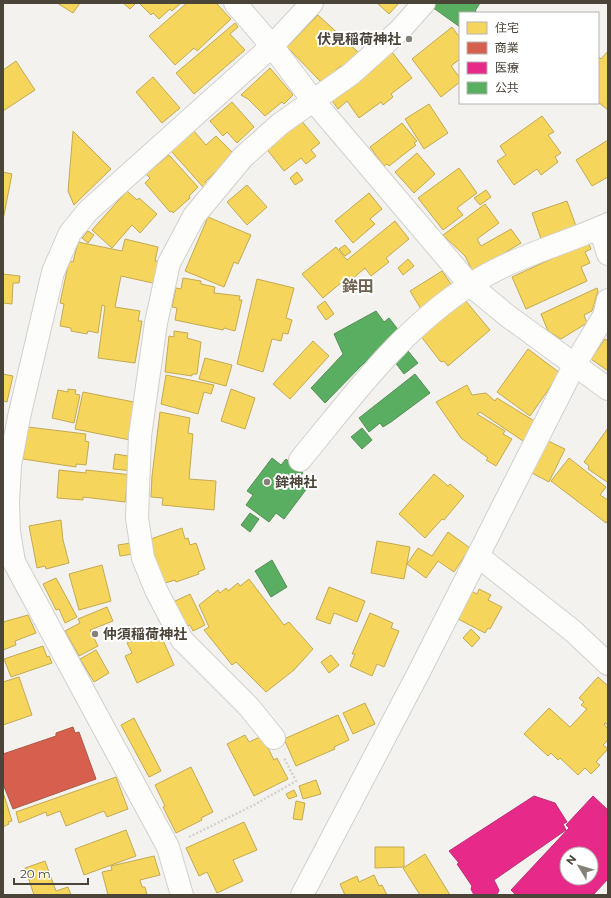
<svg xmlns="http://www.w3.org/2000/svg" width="611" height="898" font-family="Montserrat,'Noto Sans JP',sans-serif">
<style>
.homes{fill:#f6d55c;stroke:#c3aa52}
.shops{fill:#d6604d;stroke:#ac5847}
.health{fill:#e7298a;stroke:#b83172;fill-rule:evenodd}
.public{fill:#5aae61;stroke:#568e55}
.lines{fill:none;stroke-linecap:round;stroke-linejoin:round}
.minor-casing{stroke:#d2d0cb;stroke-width:24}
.path{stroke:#d3d2cc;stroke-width:2.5;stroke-dasharray:2 2;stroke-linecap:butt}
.minor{stroke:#fdfdfc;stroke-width:22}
.poi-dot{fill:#868178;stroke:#fff;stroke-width:1.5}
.labels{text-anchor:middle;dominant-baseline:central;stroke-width:4;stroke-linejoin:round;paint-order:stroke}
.poi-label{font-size:14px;font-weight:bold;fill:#4b4439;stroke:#fff;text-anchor:start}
.quarter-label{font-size:16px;font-weight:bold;fill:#6e6250;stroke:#fff}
</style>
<rect width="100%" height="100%" fill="#f4f2ee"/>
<!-- homes -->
<g class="homes">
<polygon points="57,3 80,3 73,13"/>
<polygon points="123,3 136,3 130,9"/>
<polygon points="142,3 181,3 172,11 170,9 159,19 153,13 151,15 140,4"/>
<polygon points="187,3 216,3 231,19 197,51 194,48 175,65 149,36"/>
<polygon points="377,3 399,3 389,14"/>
<polygon points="318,15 358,52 342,68 340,66 326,81 324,79 321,82 287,47"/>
<polygon points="235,23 238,27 230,34 245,50 194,94 176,73"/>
<polygon points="452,27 460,38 460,59 451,66 460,78 460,82 441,97 412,59"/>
<polygon points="608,51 608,110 598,102 598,56 601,59"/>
<polygon points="392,52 412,78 391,94 393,97 383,105 381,102 359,118 347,101 338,109 330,98"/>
<polygon points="16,61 35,90 3,111 3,70"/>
<polygon points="270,68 293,95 284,104 282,102 265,116 248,99 241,95"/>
<polygon points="153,77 180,108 162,123 136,92"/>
<polygon points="232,102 254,127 237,143 227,132 223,136 210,121"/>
<polygon points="429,104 448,133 424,149 405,119"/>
<polygon points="542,116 554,132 548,135 561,153 555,157 558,162 541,175 537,169 514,185 497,161 506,155 500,146"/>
<polygon points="300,119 320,143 311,150 316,156 306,164 301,158 284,171 265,147"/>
<polygon points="402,123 417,141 414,143 416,145 389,166 387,164 384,166 370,147"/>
<polygon points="73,131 111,169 74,205 68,191"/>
<polygon points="194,131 206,145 216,136 234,154 205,182 207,183 203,187 171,151"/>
<polygon points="608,140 608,177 592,186 576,160"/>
<polygon points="417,153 435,174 414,193 395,172"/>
<polygon points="169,155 198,187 189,196 190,198 173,213 172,211 170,212 145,183 150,178 146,174"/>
<polygon points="459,168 477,193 457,208 463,215 443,230 418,198"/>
<polygon points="3,172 12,174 3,220"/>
<polygon points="297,172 303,180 295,185 290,178"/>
<polygon points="247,185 267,207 247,225 227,202"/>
<polygon points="486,190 491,197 480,205 474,198"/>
<polygon points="127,191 137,200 139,198 157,214 140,233 132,225 112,248 92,230"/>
<polygon points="369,193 382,209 370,219 375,224 353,243 335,221"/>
<polygon points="567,201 576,226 541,239 532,213"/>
<polygon points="485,204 499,223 477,239 481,246 511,229 521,243 473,272 465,256 443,235"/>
<polygon points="208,217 251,235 238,264 234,262 224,287 185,271"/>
<polygon points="395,221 409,239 386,258 389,262 371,276 365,268 345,285 342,282 323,298 302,274 336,247 347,260"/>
<polygon points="88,231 94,235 88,243 82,238"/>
<polygon points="125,239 158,247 155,261 162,262 157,284 121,276 115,307 140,311 138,321 142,321 135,363 98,358 105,306 102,305 98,333 88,331 87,334 71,331 71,328 60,326 64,304 60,303 69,261 73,262 78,242 122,251"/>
<polygon points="588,242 591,249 585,252 590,263 581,267 587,281 526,309 512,277"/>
<polygon points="345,245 351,252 345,256 339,249"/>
<polygon points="408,259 414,266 403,275 398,268"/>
<polygon points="442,271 453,287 421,309 410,291"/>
<polygon points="3,274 20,276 19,283 13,283 12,304 3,303"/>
<polygon points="183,278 201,281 201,284 215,287 214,293 240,296 239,300 242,300 235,331 224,328 223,330 175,320 177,308 172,307 176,288 181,289"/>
<polygon points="257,279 294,288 286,318 292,320 288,334 283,333 281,341 272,339 263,372 237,364"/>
<polygon points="597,288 598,291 592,311 584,315 587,323 561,339 548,331 541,314"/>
<polygon points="465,300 490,330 448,366 444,361 442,362 440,361 420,335"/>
<polygon points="325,301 334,314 326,320 317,307"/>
<polygon points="174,331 188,333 187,338 201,342 197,374 192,374 192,376 165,372 169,336 174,337"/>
<polygon points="605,339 608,341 608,371 591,359"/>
<polygon points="313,341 329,356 290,399 273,384"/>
<polygon points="528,349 560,373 530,416 497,392"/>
<polygon points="205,358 232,365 226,386 199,379"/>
<polygon points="3,374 13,376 7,402 3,401"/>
<polygon points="166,375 214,385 211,394 204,392 198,414 161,404"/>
<polygon points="467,385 472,395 486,393 495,401 497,398 536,422 523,441 480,412 477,414 505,431 503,434 512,439 496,466 486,460 488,458 461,438 436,402"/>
<polygon points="68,389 76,390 75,394 80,395 74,423 52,418 58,390 68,392"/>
<polygon points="231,389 255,398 245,429 221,421"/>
<polygon points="83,392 139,403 135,441 75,429"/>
<polygon points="160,412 190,418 188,433 193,434 189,479 216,481 214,510 162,505 163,498 151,497 152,476"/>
<polygon points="28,427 86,434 85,441 89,442 86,465 76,464 76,467 23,459"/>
<polygon points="608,428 608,481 607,482 588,469 589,466 584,462"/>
<polygon points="548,441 565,449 549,482 532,473"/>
<polygon points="115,454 135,457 133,471 113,469"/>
<polygon points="569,458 606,487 600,495 608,500 608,520 606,523 551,481"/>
<polygon points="59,470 86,473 86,470 132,475 130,488 127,487 125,502 83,497 83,500 57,498"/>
<polygon points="434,474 448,486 450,484 464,496 444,520 442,519 425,538 399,514"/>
<polygon points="61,520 63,540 69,563 46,569 45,566 37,568 29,526"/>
<polygon points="182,528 185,539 188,538 190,545 196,543 205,569 198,572 199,574 176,582 175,580 162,584 148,540"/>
<polygon points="448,532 470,548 454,572 438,561 426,578 407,564 418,548 432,556"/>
<polygon points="377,541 410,547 404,579 371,573"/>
<polygon points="131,543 133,554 120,556 118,545"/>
<polygon points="102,565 111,601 79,610 69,574"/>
<polygon points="56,578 77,617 65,623 59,609 56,610 43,584"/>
<polygon points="249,579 284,625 289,622 313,649 294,670 266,692 236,662 232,665 204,630 209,627 199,605 218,590 220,593 226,588 228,591 238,583 240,586"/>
<polygon points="329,587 365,601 357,622 334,613 330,624 316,619"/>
<polygon points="479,589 491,595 488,600 502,607 490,629 488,628 485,633 458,619 471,591 477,594"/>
<polygon points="190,594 205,625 193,631 190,625 184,628 171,603"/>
<polygon points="107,607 113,621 90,630 98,646 79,656 65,631 80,623 78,619"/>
<polygon points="370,613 393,623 391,628 399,631 384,667 377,664 372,676 350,666 355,654 352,654"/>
<polygon points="28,615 36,633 15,641 16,645 3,650 3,622"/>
<polygon points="158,629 174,665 137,683 125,656 132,653 127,643"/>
<polygon points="471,629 480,638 472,647 463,638"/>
<polygon points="43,646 47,657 49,656 52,663 11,677 4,659"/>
<polygon points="96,650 109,673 94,682 80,659"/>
<polygon points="331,655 339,665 329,673 321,662"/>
<polygon points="19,677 32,715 3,725 3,682"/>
<polygon points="598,677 608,686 608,725 605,723 604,724 608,729 608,740 603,745 608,749 596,762 600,765 591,774 585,768 578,775 560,758 558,760 551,753 548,756 524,734 549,708 570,727 587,709 581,705 584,702 579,698"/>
<polygon points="365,703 375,724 353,734 343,713"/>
<polygon points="338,715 349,740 334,747 335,749 296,766 284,739"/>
<polygon points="134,718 161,771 149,777 121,725"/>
<polygon points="245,735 249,742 262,736 274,760 277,758 288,779 254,796 227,744"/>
<polygon points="191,767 213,812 201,818 202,820 176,833 163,807 165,806 155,785"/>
<polygon points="116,777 128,809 107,817 104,811 66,826 60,811 47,816 46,812 19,823 16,812"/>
<polygon points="316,780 321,794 303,799 299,786"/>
<polygon points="294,790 297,796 289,799 286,794"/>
<polygon points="3,792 12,821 8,822 9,824 3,827"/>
<polygon points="296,801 305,803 302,820 293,819"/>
<polygon points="244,822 257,850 233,860 243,881 217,893 207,872 199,876 186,848"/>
<polygon points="126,830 136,856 84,875 75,849"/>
<polygon points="375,847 404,847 404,867 375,868"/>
<polygon points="425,854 450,895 420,895 403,868"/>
<polygon points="154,856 160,875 140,880 142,887 145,887 147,895 108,895 102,872 112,870 111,866"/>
<polygon points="45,861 56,891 68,887 71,895 34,895 25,868"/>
<polygon points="374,875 379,886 382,885 387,895 345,895 340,884 357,876 359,882"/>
</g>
<!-- shops -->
<polygon class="shops" points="73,727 75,733 79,732 96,779 13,809 3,784 3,754 56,736 56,733"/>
<!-- health -->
<g class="health">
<polygon points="534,796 555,803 567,822 563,824 566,830 494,880 499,890 497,895 474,895 471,889 472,886 457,864 459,863 449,851"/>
<path d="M593,796L608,810V879L593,895H516L511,890L569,828L566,825ZM567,854H591V878H567Z"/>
</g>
<!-- public -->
<g class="public">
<polygon points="435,3 480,3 475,11 478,13 460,13 460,27 432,7"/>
<polygon points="376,311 384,322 389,318 400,332 381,346 383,349 362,365 325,403 311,388 343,354 334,334"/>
<polygon points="408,351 418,363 404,374 394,361"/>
<polygon points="415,374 430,393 391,422 383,427 380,423 369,432 359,418"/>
<polygon points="362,428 372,440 362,449 351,437"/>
<polygon points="272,458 281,465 286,459 303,473 298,479 308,487 284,519 276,513 269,522 246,505 253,495 247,491"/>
<polygon points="250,513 259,519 250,532 241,525"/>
<polygon points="272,560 287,587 271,597 255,571"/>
</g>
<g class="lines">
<defs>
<g id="minor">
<polyline points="235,3 272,46 312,99 470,285 509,317 608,389"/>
<polyline points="600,228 608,254"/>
<path d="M300,460C352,397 400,330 470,285C512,257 562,245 608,224"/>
<polyline points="478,556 573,631 608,664"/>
<polyline points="274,738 249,707 182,640 156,590 143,558 137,518 140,436 156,323 169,263 194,216 243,157 280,124 351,74 399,31 424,3"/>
<polyline points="182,895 168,847 14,562 9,532 8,503 10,465 19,417 53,272 70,233 88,211 272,46 312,3"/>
<polyline points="302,895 419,672 575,364 604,316 608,300"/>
</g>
</defs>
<!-- minor casing -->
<use href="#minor" class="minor-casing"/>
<!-- path -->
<polyline class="path" points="189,837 254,805 296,781 284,758"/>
<!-- minor -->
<use href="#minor" class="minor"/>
</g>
<!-- markers -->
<g class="poi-dot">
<circle cx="409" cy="39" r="4"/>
<circle cx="267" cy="482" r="4"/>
<circle cx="95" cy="634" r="4"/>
</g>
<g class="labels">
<!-- poi labels -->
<g class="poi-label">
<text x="401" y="39" text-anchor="end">伏見稲荷神社</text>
<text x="275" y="482">鉾神社</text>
<text x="103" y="634">仲須稲荷神社</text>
</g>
<!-- quarter labels -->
<g class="quarter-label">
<text x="358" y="286">鉾田</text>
</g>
</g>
<!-- border -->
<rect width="611" height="898" fill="none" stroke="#4b4439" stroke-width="8"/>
<!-- legend -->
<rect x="459" y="12" width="140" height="92" fill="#ffffff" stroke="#b7b4b0"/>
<rect x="467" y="22" width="20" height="12" fill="#f6d55c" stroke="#b7b4b0"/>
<text x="495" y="32" font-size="12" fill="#4b4439">住宅</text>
<rect x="467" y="42" width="20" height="12" fill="#d6604d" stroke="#b7b4b0"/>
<text x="495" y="52" font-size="12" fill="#4b4439">商業</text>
<rect x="467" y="62" width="20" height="12" fill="#e7298a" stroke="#b7b4b0"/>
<text x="495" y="72" font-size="12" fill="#4b4439">医療</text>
<rect x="467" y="82" width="20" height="12" fill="#5aae61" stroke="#b7b4b0"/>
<text x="495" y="92" font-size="12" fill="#4b4439">公共</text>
<!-- north arrow -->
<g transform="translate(579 866) rotate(308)"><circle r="19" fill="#ffffff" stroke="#b7b4b0"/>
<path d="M0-3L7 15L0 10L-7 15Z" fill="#868178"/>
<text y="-6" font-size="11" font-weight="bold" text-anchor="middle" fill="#4b4439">N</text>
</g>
<!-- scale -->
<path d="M14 878v6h74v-6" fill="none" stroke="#4b4439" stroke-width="2"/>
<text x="20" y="878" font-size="12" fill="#4b4439" stroke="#ffffff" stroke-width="3" paint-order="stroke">20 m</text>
</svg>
